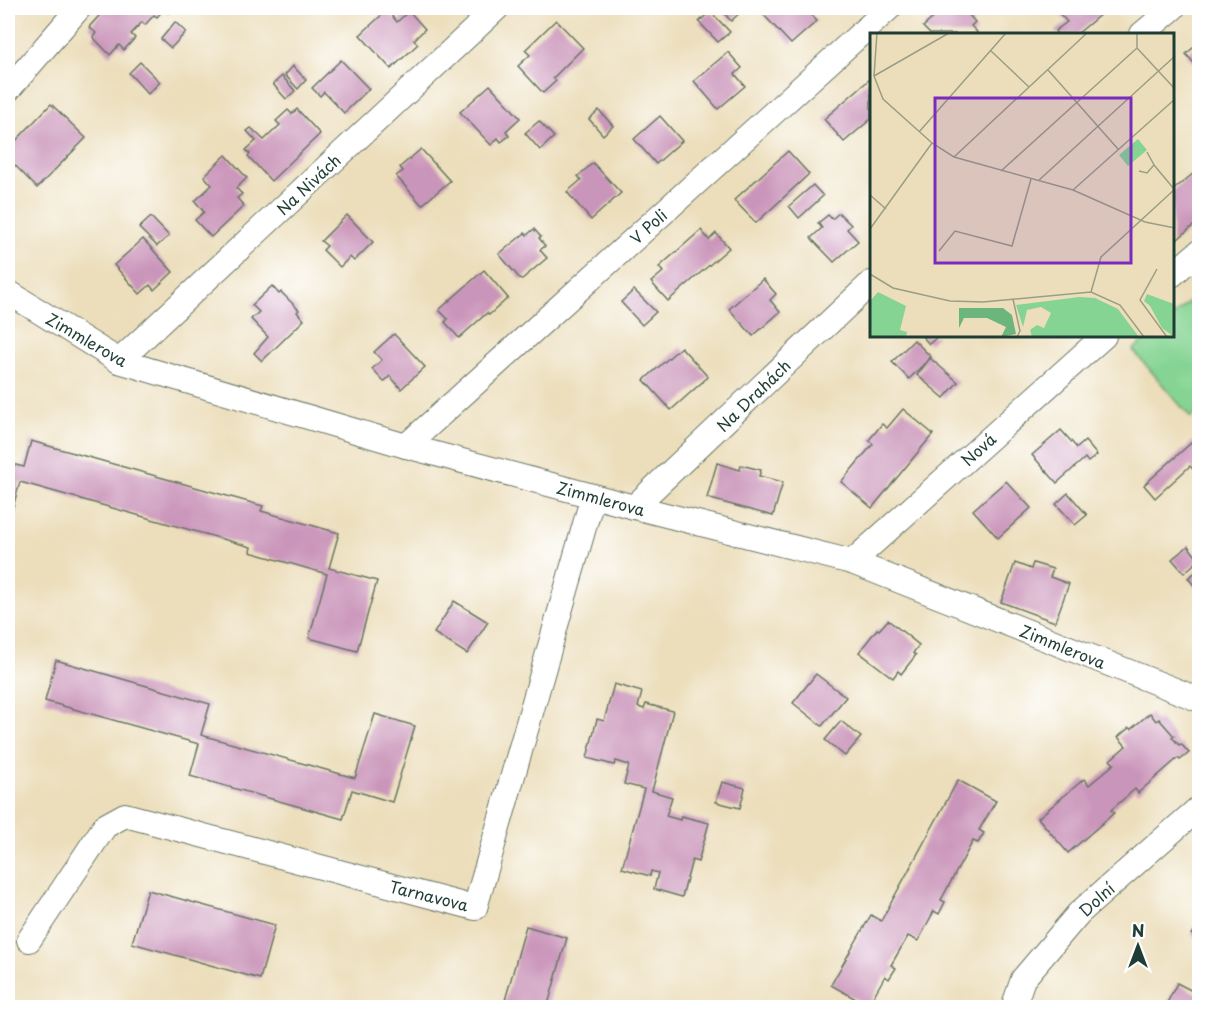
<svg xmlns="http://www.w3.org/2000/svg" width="1207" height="1015" font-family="'Playpen Sans',sans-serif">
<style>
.green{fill:#85d493;stroke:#528864;stroke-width:1.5}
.building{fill:#ca95ba}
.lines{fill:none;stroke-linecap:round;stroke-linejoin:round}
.street-casing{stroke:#677563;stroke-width:26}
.street{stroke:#fff;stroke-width:24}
.labels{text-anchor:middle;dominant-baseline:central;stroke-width:5;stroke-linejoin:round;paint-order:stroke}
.street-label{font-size:16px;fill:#1f3d34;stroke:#fff}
.inset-road{fill:none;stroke:#9a9e85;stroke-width:1.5}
.view{fill:#7b2cbf;fill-opacity:0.15;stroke:#7b2cbf;stroke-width:3}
.inset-edge{fill:none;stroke:#1f3d34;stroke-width:3}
</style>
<rect width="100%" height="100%" fill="#fff"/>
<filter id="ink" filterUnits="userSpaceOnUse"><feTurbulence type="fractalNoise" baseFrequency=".0167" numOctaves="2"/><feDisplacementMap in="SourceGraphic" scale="12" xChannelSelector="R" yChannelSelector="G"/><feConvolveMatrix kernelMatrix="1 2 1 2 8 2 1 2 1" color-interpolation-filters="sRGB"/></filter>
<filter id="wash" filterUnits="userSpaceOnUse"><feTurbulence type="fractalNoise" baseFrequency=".008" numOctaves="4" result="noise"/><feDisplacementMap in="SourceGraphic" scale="24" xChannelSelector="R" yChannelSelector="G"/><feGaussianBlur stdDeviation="1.35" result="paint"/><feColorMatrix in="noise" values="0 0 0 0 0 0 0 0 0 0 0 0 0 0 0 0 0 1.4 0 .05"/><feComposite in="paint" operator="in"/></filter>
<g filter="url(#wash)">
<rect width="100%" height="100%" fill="#ecdebb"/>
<!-- green -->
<polygon class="green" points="1199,293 1199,410 1191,418 1133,350 1149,336 1172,336 1173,316"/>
<g id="blocks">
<!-- building -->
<g class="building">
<polygon points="106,8 172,8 168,13 164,9 157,17 154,15 145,25 142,22 131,34 135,38 124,50 119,45 110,55 93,37 96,33 89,27"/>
<polygon points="728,8 745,8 731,21 723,12"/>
<polygon points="764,8 804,8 817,21 791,44 760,11"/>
<polygon points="944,8 963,8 975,22 971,26 977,32 975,34 930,34 923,27"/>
<polygon points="1062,8 1097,8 1102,13 1077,34 1057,34 1055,31 1067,22 1057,11"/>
<polygon points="387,10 397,22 409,11 425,29 414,40 418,44 391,69 360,35"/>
<polygon points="710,11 730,32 718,42 699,22"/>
<polygon points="8,16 14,22 8,28"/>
<polygon points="556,20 583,48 553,78 556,81 543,93 518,66 530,55 525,50"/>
<polygon points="175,22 186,32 171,48 161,39"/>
<polygon points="1200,42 1200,70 1186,54"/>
<polygon points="728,52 742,68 735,74 745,86 718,109 694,81"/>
<polygon points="341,60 369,89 344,113 324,92 320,96 312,88"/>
<polygon points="140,62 160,82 148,94 129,73"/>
<polygon points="293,66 306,80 298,89 285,75"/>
<polygon points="282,76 295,91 286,99 273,84"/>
<polygon points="870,79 871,80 871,119 844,142 824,119"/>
<polygon points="490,85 520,118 506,131 509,136 501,142 498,138 491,145 460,112"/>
<polygon points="51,104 86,138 37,188 8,158 8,149"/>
<polygon points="297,109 320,134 271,181 248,156 250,154 246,150 256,141 247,131 251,128 264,140 280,125 276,121 288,110 292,114"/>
<polygon points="599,110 613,126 603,135 589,119"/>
<polygon points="660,116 682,141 656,164 634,139"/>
<polygon points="539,121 554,137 540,150 525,133"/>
<polygon points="421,149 450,181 422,205 396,176 403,171 400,167"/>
<polygon points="788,151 809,174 756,223 734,200"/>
<polygon points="226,155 247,178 236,188 242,194 237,198 244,206 211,237 195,220 204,212 195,201 212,185 204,176"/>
<polygon points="593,163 621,193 591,220 567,192 581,180 578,176"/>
<polygon points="1200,168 1200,220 1172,244 1172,191"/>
<polygon points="813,185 823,196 799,218 789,206"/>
<polygon points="839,213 851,225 847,229 858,241 834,262 811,238 822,228 818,223 828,215 832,219"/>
<polygon points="347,215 373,242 354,261 350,257 340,267 323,250 327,246 321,241"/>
<polygon points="151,217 169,236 157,246 139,228"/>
<polygon points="534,229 541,237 539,238 545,246 540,250 547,258 521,280 499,254 525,233 527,235"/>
<polygon points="701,230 709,240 716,233 729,248 668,301 651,282 663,272 659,267"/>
<polygon points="143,239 173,272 154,290 150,285 140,294 114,265"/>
<polygon points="484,270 508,298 489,315 487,313 459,338 445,322 448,319 439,310"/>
<polygon points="763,279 776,294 770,300 780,312 753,336 729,309"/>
<polygon points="272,286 279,294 281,292 299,310 297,312 304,320 262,361 254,353 268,337 251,319 259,312 252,305"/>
<polygon points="634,290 656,312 642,325 621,302"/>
<polygon points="394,334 425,367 401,389 390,376 384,382 372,369 382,360 374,352"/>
<polygon points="922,336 938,336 929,344"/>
<polygon points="914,340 931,357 909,379 892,362"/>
<polygon points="681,347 708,377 671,410 644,380"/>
<polygon points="930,358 958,382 944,398 917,375"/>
<polygon points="903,409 933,434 872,508 841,482 873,444 869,440 882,424 887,428"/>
<polygon points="1061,430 1077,448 1085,441 1097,455 1088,462 1085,458 1057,483 1032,455"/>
<polygon points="1200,435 1200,477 1190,466 1155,498 1144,485"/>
<polygon points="31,441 263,506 261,511 339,533 329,568 377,581 357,651 309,638 327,574 250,552 251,547 20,482 8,525 8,463 24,467"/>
<polygon points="717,463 740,470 741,465 761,470 759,476 783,482 773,516 707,498"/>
<polygon points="1006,481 1031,508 998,538 973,510"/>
<polygon points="1068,493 1087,515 1075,525 1056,504"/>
<polygon points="1188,546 1199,560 1184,573 1172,559"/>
<polygon points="1015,563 1031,569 1033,563 1053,569 1050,577 1069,584 1055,622 1001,602"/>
<polygon points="1200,569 1200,593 1188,578"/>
<polygon points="454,601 488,622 467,654 434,633"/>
<polygon points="888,620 919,645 913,653 916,655 901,674 898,671 893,678 859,652 877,629 879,630"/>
<polygon points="56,660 210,704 201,735 355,778 375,714 415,726 392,802 352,790 343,819 190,776 199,744 45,701"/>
<polygon points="816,674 846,697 822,726 793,703"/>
<polygon points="614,684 642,692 638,707 644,709 646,704 673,711 652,791 672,797 666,816 680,820 681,816 709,823 698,862 692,860 682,897 654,889 658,873 651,871 650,876 622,868 644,789 624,784 629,765 616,761 614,765 587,758 597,719 604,721"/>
<polygon points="1150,713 1156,721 1159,719 1174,736 1172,737 1179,745 1181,744 1189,753 1180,760 1178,758 1138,793 1135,789 1111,810 1114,813 1068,853 1038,818 1084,779 1089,785 1114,764 1110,760 1126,746 1118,737 1129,728 1131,729"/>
<polygon points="841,721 861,737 845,756 825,740"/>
<polygon points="958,780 996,801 979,830 984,833 978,843 973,841 941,900 945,902 939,914 934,911 918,941 908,936 891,965 896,968 889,979 885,976 868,1006 831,985 871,915 881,921"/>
<polygon points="722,782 745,788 740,808 716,802"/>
<polygon points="148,890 275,925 260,979 132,943"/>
<polygon points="526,926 567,938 547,1008 516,1008 504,1004"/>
<polygon points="1200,926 1200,943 1191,934"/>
<polygon points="1177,983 1200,995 1200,998 1195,1008 1175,1008 1167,1003"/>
</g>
</g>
</g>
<g filter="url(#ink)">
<use href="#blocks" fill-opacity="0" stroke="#677563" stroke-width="1.5"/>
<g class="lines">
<defs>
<g id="street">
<polyline points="1142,34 1173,8"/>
<polyline points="8,90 79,8"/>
<polyline points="1172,275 1200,251"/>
<polyline points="8,292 119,361 406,446 634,507 852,562 1200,700"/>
<polyline points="119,361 497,8"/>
<polyline points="406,446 889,8"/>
<polyline points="634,507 871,283"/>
<polyline points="852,562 1104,336"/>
<polyline points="29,940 105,826 125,815 475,908 593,496"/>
<polyline points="1013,1008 1023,979 1079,913 1200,807"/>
</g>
</defs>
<!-- street casing -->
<use href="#street" class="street-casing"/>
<!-- street -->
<use href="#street" class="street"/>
</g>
</g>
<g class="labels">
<!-- street labels -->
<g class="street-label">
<text transform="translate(308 184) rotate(-43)">Na Nivách</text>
<text transform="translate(648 226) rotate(-42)">V Poli</text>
<text transform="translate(87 339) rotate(30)">Zimmlerova</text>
<text transform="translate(753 395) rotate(-44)">Na Drahách</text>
<text transform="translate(978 449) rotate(-42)">Nová</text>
<text transform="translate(601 498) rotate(15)">Zimmlerova</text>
<text transform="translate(1063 646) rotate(22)">Zimmlerova</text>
<text transform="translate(429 895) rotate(14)">Tarnavova</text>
<text transform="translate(1096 899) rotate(-42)">Dolní</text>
</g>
</g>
<!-- overview -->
<g transform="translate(870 33)">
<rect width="304" height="304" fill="#ecdebb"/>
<path d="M268,106L277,117L258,133L249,122ZM8,259L36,273L30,297L37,299L36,304H0V268ZM277,261L304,271V304L292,295L280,273L274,268ZM209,264L225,265L248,276L269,304H162L160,297L167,292L174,295L181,280L171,274L157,277L153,294L146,272Z" fill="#85d493"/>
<path d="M89,275H133L142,282L146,301L131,304L136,294L117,285H94L89,295Z" fill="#6cb67d"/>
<path class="inset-road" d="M7,0L4,43L13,66L62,110L84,124L203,157L275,189L305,195M267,15L305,56M120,17L159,54M178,37L248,116M4,43L79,0M49,99L136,0M84,124L217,0M284,132L304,156M131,138L267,15V0M269,138L277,140L284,132L277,119M168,148L305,23M203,157L305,66M0,162L16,176M0,196L62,110M69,218L85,198L142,213L161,146M287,236L270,267L297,304M0,241L23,255L80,268L113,269L221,259L250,272L274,304M221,259L231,224L305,156M143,266L150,298L147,304"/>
<path class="view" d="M65,65H261V230H65Z"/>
<rect width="304" height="304" class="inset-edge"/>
</g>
<!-- margin -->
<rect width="1207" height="1015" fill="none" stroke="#fff" stroke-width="30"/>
<!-- north arrow -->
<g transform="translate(1138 946)" stroke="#ffffff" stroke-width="4.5" paint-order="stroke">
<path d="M0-4.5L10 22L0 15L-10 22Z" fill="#1f3d34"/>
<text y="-9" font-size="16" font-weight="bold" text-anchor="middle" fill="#1f3d34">N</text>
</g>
</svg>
